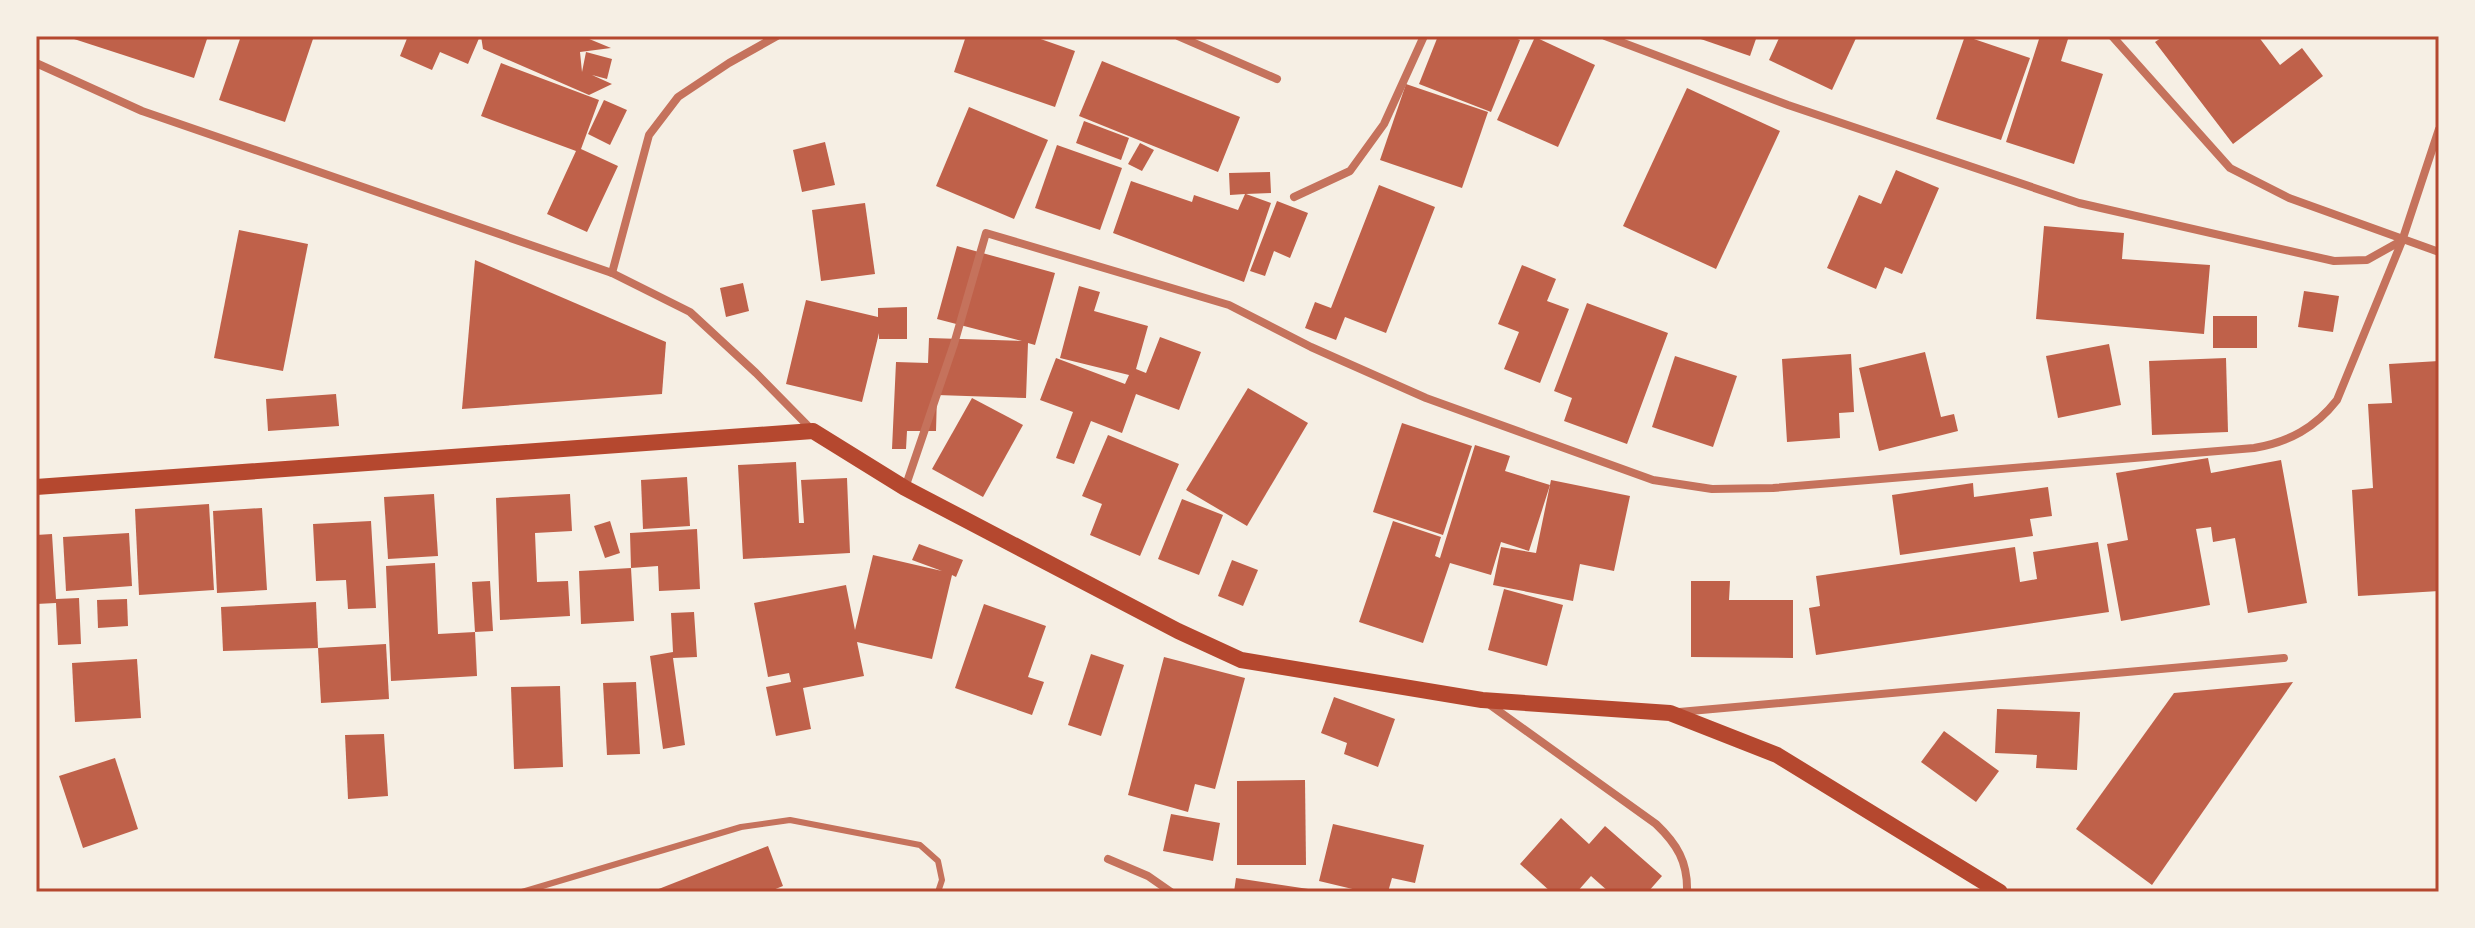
<svg xmlns="http://www.w3.org/2000/svg" width="2475" height="928" font-family="'Varela Round',sans-serif">
<style>
.building{fill:#bf614a}
.lines{fill:none;stroke-linecap:round;stroke-linejoin:round}
.service{stroke:#c5725c;stroke-width:6}
.minor{stroke:#c5725c;stroke-width:8}
.secondary{stroke:#b5482f;stroke-width:16}
.neatline{fill:none;stroke:#b5482f;stroke-width:3}
</style>
<rect width="100%" height="100%" fill="#f6efe4"/>
<!-- building -->
<g class="building">
<polygon points="75,36 208,36 194,78 74,39"/>
<polygon points="241,36 314,36 285,122 219,100"/>
<polygon points="408,36 480,36 468,64 440,52 432,70 400,56"/>
<polygon points="481,36 582,36 611,48 580,52 582,72 586,52 612,59 607,79 592,75 612,84 589,95 483,49"/>
<polygon points="966,36 1032,36 1075,51 1055,107 954,72"/>
<polygon points="1438,36 1510,36 1520,40 1491,112 1419,84"/>
<polygon points="1692,36 1757,36 1750,56"/>
<polygon points="1780,36 1857,36 1832,90 1769,60"/>
<polygon points="1965,36 2030,58 2001,140 1936,119"/>
<polygon points="2040,36 2068,39 2061,61 2103,74 2074,164 2006,142"/>
<polygon points="2164,36 2258,36 2280,65 2302,48 2323,76 2233,144 2155,42"/>
<polygon points="1535,37 1595,65 1558,147 1497,120"/>
<polygon points="1102,61 1240,117 1218,172 1079,116"/>
<polygon points="501,63 599,100 581,149 618,166 587,232 547,214 576,151 481,116"/>
<polygon points="1406,84 1488,112 1462,188 1380,160"/>
<polygon points="1687,88 1780,131 1716,269 1623,226"/>
<polygon points="604,100 627,110 610,145 588,134"/>
<polygon points="969,107 1048,140 1014,219 936,186"/>
<polygon points="1084,121 1129,138 1121,160 1076,143"/>
<polygon points="825,142 835,185 802,192 793,150"/>
<polygon points="1140,143 1154,150 1142,171 1128,164"/>
<polygon points="1057,145 1122,168 1100,230 1035,208"/>
<polygon points="1896,170 1939,188 1902,274 1885,267 1876,289 1827,268 1859,195 1881,204"/>
<polygon points="1270,172 1271,193 1246,194 1271,203 1244,282 1113,233 1131,181 1192,202 1194,195 1238,210 1245,194 1230,195 1229,173"/>
<polygon points="1379,185 1435,207 1386,333 1345,317 1336,340 1305,328 1315,302 1331,308"/>
<polygon points="1277,201 1308,213 1290,258 1274,251 1265,276 1250,271"/>
<polygon points="865,203 875,274 821,281 812,210"/>
<polygon points="2044,226 2124,233 2122,259 2210,265 2204,334 2036,319"/>
<polygon points="239,230 308,244 283,371 214,358"/>
<polygon points="957,246 1055,273 1035,345 1028,343 1026,398 937,395 936,431 907,431 906,449 892,449 896,362 928,363 929,338 1022,341 937,319"/>
<polygon points="475,260 666,342 662,394 462,409"/>
<polygon points="1522,265 1556,279 1547,301 1569,309 1540,383 1504,369 1519,332 1498,324"/>
<polygon points="743,283 749,311 726,317 720,288"/>
<polygon points="1079,286 1100,292 1094,311 1148,326 1136,369 1146,373 1160,337 1201,352 1179,410 1136,394 1122,433 1091,421 1074,464 1056,458 1073,412 1040,400 1056,358 1125,384 1129,375 1060,358"/>
<polygon points="2304,291 2339,296 2333,332 2298,327"/>
<polygon points="806,300 878,317 878,308 907,307 907,339 879,339 879,333 862,402 786,384"/>
<polygon points="1587,303 1668,333 1627,444 1564,421 1572,398 1554,391"/>
<rect x="2213" y="316" width="44" height="32"/>
<polygon points="2109,344 2121,405 2058,418 2046,356"/>
<polygon points="1925,352 1941,417 1954,414 1958,431 1879,451 1859,368"/>
<polygon points="1851,354 1854,412 1839,413 1840,438 1787,442 1782,359"/>
<polygon points="1675,356 1737,376 1713,447 1652,427"/>
<polygon points="2226,358 2228,432 2152,435 2149,361"/>
<polygon points="2439,361 2439,591 2358,596 2352,490 2373,488 2368,404 2392,403 2389,364"/>
<polygon points="1248,388 1308,423 1247,526 1186,490"/>
<polygon points="336,394 339,426 268,431 266,399"/>
<polygon points="972,398 1023,425 983,497 932,469"/>
<polygon points="1402,423 1472,446 1443,535 1373,512"/>
<polygon points="1108,435 1179,464 1140,556 1090,535 1102,504 1082,496"/>
<polygon points="1475,445 1510,456 1505,471 1550,485 1529,551 1501,542 1491,575 1450,563 1423,643 1359,622 1393,521 1441,537 1435,556 1440,558"/>
<polygon points="2208,458 2211,473 2281,460 2307,603 2248,613 2235,538 2213,542 2211,527 2196,529 2210,605 2121,621 2107,544 2128,540 2116,473"/>
<polygon points="796,462 799,523 804,523 801,480 847,478 850,553 743,559 738,465"/>
<polygon points="687,477 690,526 643,529 641,480"/>
<polygon points="1551,480 1630,496 1614,571 1580,564 1573,601 1493,585 1501,547 1536,553"/>
<polygon points="1973,483 1974,497 2048,487 2052,516 2030,519 2033,536 1900,555 1892,495"/>
<polygon points="434,494 438,556 388,559 384,497"/>
<polygon points="570,494 572,531 535,533 537,582 568,581 570,616 500,620 496,498"/>
<polygon points="1182,499 1223,515 1199,575 1158,559"/>
<polygon points="209,504 214,590 139,595 135,509"/>
<polygon points="262,508 267,590 217,593 213,511"/>
<polygon points="371,521 376,608 348,609 346,580 316,581 313,524"/>
<polygon points="610,521 620,553 605,558 594,526"/>
<polygon points="697,529 700,589 659,591 658,566 631,568 634,621 581,624 579,571 631,568 630,533"/>
<polygon points="129,533 132,586 66,591 63,537"/>
<polygon points="52,534 56,599 79,598 81,644 58,645 56,603 36,604 36,535"/>
<polygon points="2098,542 2109,612 1816,655 1809,608 1820,606 1816,576 2015,547 2020,582 2037,579 2033,552"/>
<polygon points="919,544 963,560 956,577 952,575 932,659 857,642 864,676 803,688 811,729 776,736 766,687 791,682 789,673 768,677 754,603 846,585 855,630 873,555 942,571 912,560"/>
<polygon points="1232,560 1258,570 1243,606 1218,596"/>
<polygon points="435,563 438,634 475,632 477,676 391,681 386,566"/>
<polygon points="490,581 493,631 475,632 472,582"/>
<polygon points="1691,581 1730,581 1729,600 1793,600 1793,658 1691,657"/>
<polygon points="1504,589 1563,605 1547,666 1488,650"/>
<polygon points="127,599 128,626 98,628 97,600"/>
<polygon points="316,602 318,648 223,651 221,607"/>
<polygon points="984,604 1046,626 1028,677 1044,682 1032,715 955,688"/>
<polygon points="694,612 697,657 673,658 685,745 663,749 650,656 673,652 671,613"/>
<polygon points="386,644 389,699 321,703 318,648"/>
<polygon points="1091,654 1124,665 1101,736 1068,725"/>
<polygon points="1164,657 1245,678 1215,789 1195,784 1188,812 1128,795"/>
<polygon points="137,659 141,718 75,722 72,663"/>
<polygon points="636,682 640,754 607,755 603,683"/>
<polygon points="2293,682 2152,885 2076,829 2174,693"/>
<polygon points="560,686 563,767 514,769 511,687"/>
<polygon points="1334,697 1395,719 1378,767 1344,754 1347,743 1321,733"/>
<polygon points="1997,709 2080,712 2077,770 2036,768 2037,755 1995,753"/>
<polygon points="1944,731 1999,771 1976,802 1921,762"/>
<polygon points="384,734 388,796 348,799 345,735"/>
<polygon points="115,758 138,829 83,848 59,776"/>
<polygon points="1305,780 1306,865 1237,865 1237,781"/>
<polygon points="1171,814 1220,823 1213,861 1163,851"/>
<polygon points="1561,818 1589,844 1605,826 1662,876 1648,892 1609,892 1591,876 1577,892 1551,892 1520,864"/>
<polygon points="1333,824 1424,845 1415,883 1392,878 1388,892 1365,892 1319,881"/>
<polygon points="768,846 783,886 768,892 651,892"/>
<polygon points="1236,878 1315,890 1315,892 1234,892"/>
</g>
<g class="lines">
<!-- service -->
<polyline class="service" points="522,892 741,827 790,820 920,845 938,861 942,880 938,892"/>
<!-- minor -->
<g class="minor">
<polyline points="1178,36 1277,79"/>
<polyline points="1605,36 1788,105 2079,203 2334,261 2367,260 2401,241"/>
<polyline points="2112,36 2230,168 2289,198 2439,252"/>
<polyline points="36,63 142,111 612,273 690,312 756,373 813,431"/>
<polyline points="1294,197 1350,171 1384,124 1424,36"/>
<polyline points="612,273 649,135 678,97 729,63 777,36"/>
<path d="M905,488L954,344L986,233L1229,305L1311,347L1426,398L1653,480L1712,489L1773,488L2254,448C2289,442 2315,428 2337,400L2402,241L2439,129"/>
<path d="M1486,702L1656,824C1677,844 1688,862 1687,892"/>
<polyline points="1679,712 2284,658"/>
<polyline points="1108,859 1148,876 1171,892"/>
</g>
<!-- secondary -->
<polyline class="secondary" points="36,487 813,431 905,488 1178,631 1241,660 1482,700 1670,713 1777,755 2000,892"/>
</g>
<!-- border -->
<rect width="2475" height="928" fill="none" stroke="#f6efe4" stroke-width="76"/>
<rect x="38" y="38" width="2399" height="852" class="neatline"/>
</svg>
